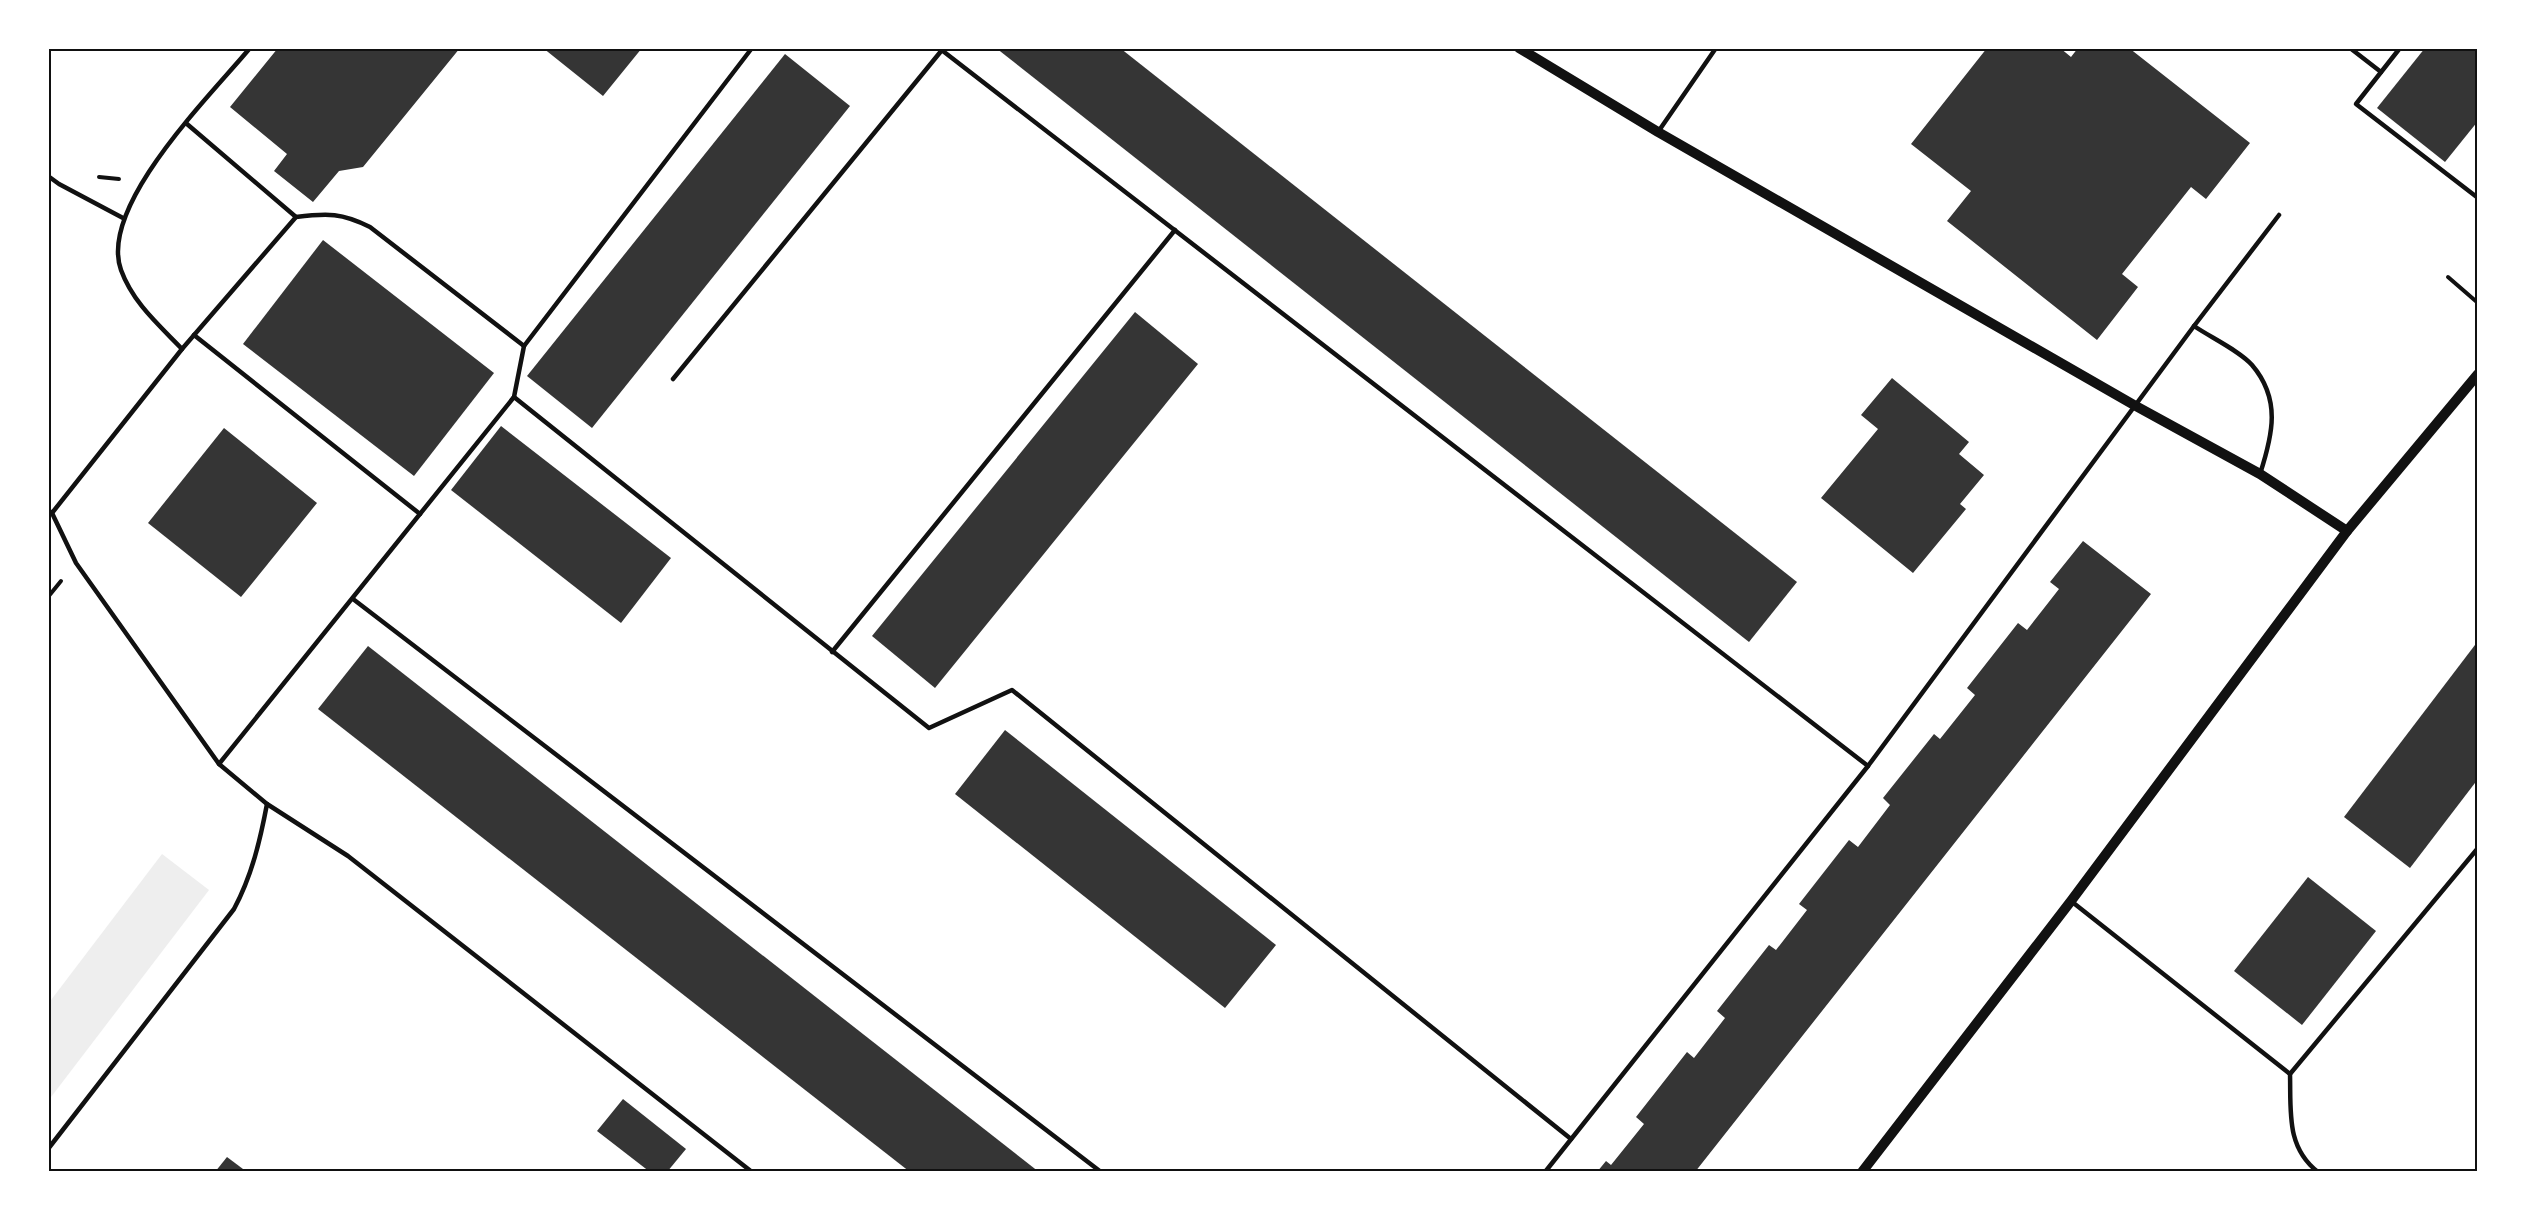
<svg xmlns="http://www.w3.org/2000/svg" width="2526" height="1220" font-family="'PT Sans Narrow',sans-serif">
<style>
.green{fill:#eee}
.building{fill:#353535}
.lines{fill:none;stroke-linecap:round;stroke-linejoin:round}
.path{stroke:#111;stroke-width:4}
.service{stroke:#111;stroke-width:4.5}
.tertiary{stroke:#111;stroke-width:10}
.neatline{fill:none;stroke:#111;stroke-width:2}
</style>
<rect width="100%" height="100%" fill="#fff"/>
<!-- green -->
<polygon class="green" points="162,854 209,890 48,1101 48,1004"/>
<!-- building -->
<g class="building">
<polygon points="278,48 460,48 363,167 339,171 313,202 274,171 287,154 230,107"/>
<polygon points="543,48 642,48 603,96"/>
<polygon points="996,48 1120,48 1797,582 1749,642"/>
<polygon points="1987,48 2060,48 2071,57 2078,48 2129,48 2250,143 2206,199 2191,187 2122,274 2138,287 2097,340 1947,221 1971,191 1911,144"/>
<polygon points="2425,48 2478,48 2478,121 2445,162 2377,108"/>
<polygon points="785,54 850,106 592,428 527,376"/>
<polygon points="323,240 494,373 414,476 243,344"/>
<polygon points="1135,312 1198,364 935,688 872,636"/>
<polygon points="1892,378 1969,442 1959,454 1984,475 1960,504 1966,509 1913,573 1821,498 1878,429 1861,415"/>
<polygon points="501,426 671,558 621,623 451,490"/>
<polygon points="224,428 317,503 241,597 148,523"/>
<polygon points="2083,541 2151,594 1695,1172 1597,1172 1606,1161 1611,1165 1644,1124 1636,1117 1687,1052 1694,1058 1725,1018 1717,1011 1769,945 1776,950 1807,910 1799,904 1849,840 1858,847 1890,805 1883,798 1934,734 1940,739 1975,695 1967,688 2018,623 2027,630 2059,589 2050,582"/>
<polygon points="2478,641 2478,779 2410,868 2344,817"/>
<polygon points="368,646 1039,1172 910,1172 318,709"/>
<polygon points="1005,730 1276,945 1225,1008 955,794"/>
<polygon points="2308,877 2376,931 2302,1025 2234,971"/>
<polygon points="623,1099 686,1149 667,1172 650,1172 597,1131"/>
<polygon points="227,1157 247,1172 215,1172"/>
</g>
<g class="lines">
<!-- path -->
<g class="path">
<polyline points="99,177 119,179"/>
<polyline points="2448,277 2478,303"/>
<polyline points="48,597 61,581"/>
</g>
<!-- service -->
<g class="service">
<polyline points="939,48 1868,766"/>
<polyline points="2350,48 2381,72"/>
<polyline points="2400,48 2356,104 2478,198"/>
<polyline points="187,124 296,217"/>
<polyline points="1658,132 1716,48"/>
<polyline points="48,176 59,184 123,218"/>
<polyline points="194,335 420,514"/>
<path d="M182,349L296,217C328,213 342,213 370,227L524,346"/>
<polyline points="673,379 942,50"/>
<polyline points="514,397 929,728 1012,690 1571,1139"/>
<path d="M2260,474C2273,434 2281,399 2252,365C2240,351 2210,337 2194,326L2279,215"/>
<polyline points="48,510 52,513 76,563 219,764 267,804 348,856 752,1172"/>
<path d="M52,513L182,349C159,325 133,303 121,270C98,206 211,95 250,48"/>
<polyline points="353,599 1101,1172"/>
<polyline points="832,652 1175,230"/>
<polyline points="219,764 514,397 524,346 752,48"/>
<path d="M2071,901L2290,1074C2291,1112 2286,1147 2318,1172"/>
<polyline points="2290,1074 2478,848"/>
<path d="M48,1149L234,909C252,875 260,841 267,804"/>
<polyline points="1545,1172 1868,766 2194,326"/>
</g>
<!-- tertiary -->
<g class="tertiary">
<polyline points="1519,48 1658,132 2134,405 2260,474 2347,531"/>
<polyline points="1862,1172 2071,901 2347,531 2478,374"/>
</g>
</g>
<!-- border -->
<rect width="2526" height="1220" fill="none" stroke="#ffffff" stroke-width="99"/>
<rect x="50" y="50" width="2426" height="1120" class="neatline"/>
</svg>
